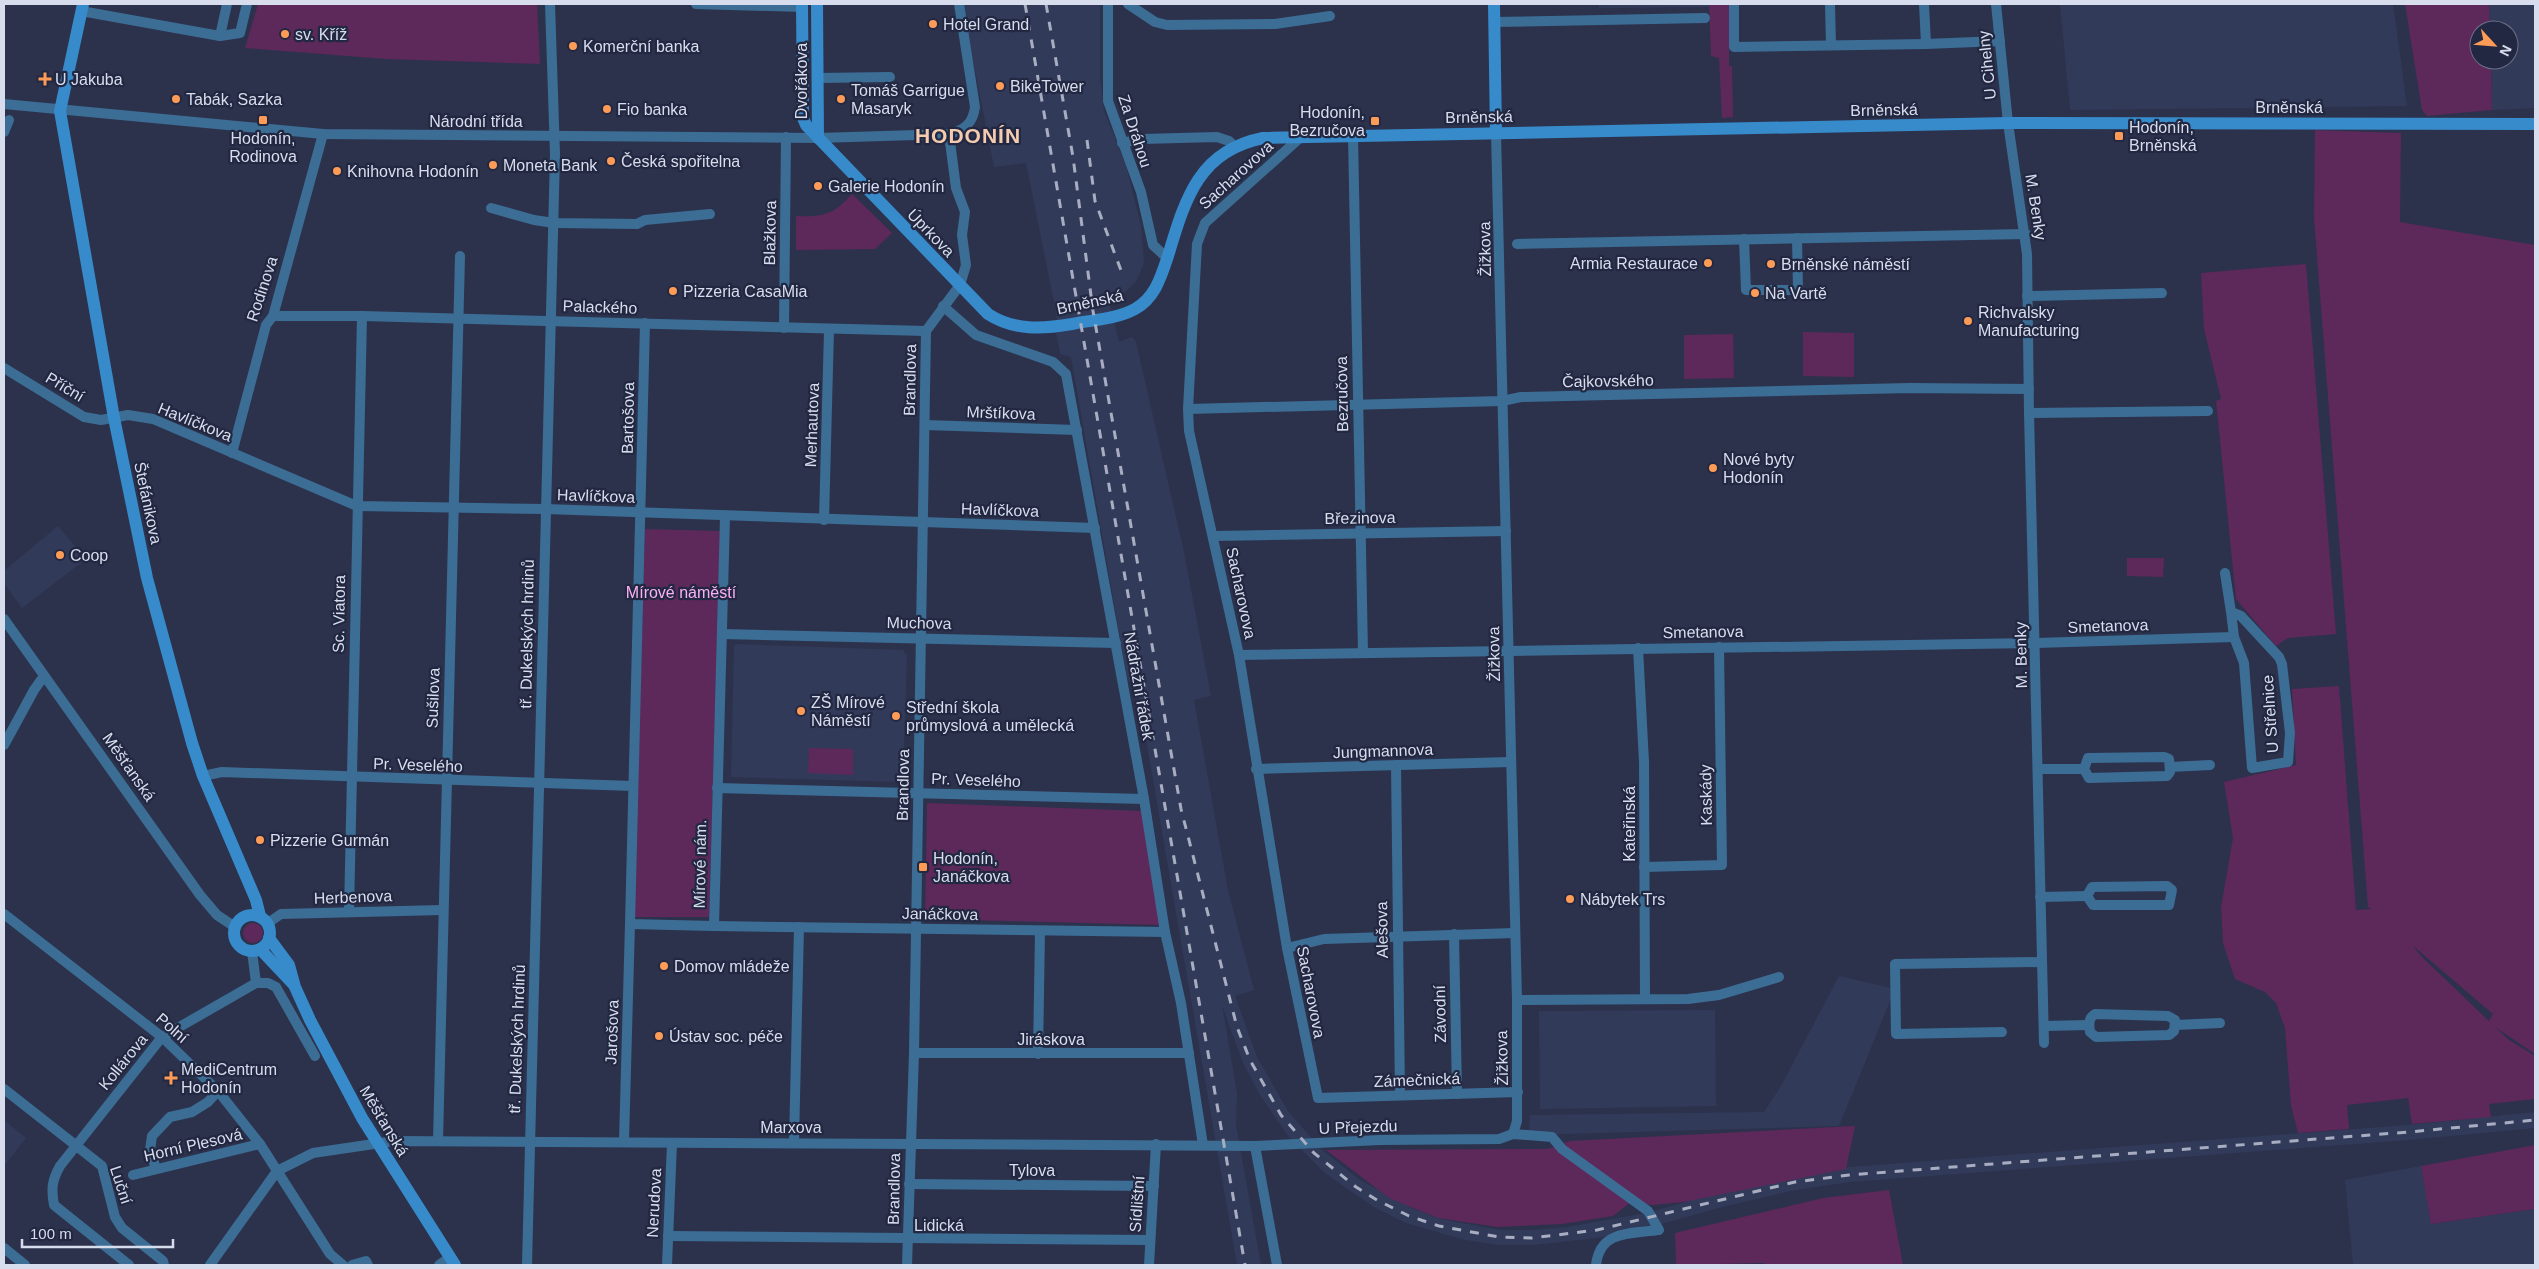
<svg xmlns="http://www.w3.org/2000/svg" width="2539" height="1269" font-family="Helvetica,sans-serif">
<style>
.built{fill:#323a5a}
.green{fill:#5d285a;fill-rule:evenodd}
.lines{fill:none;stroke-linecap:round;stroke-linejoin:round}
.street{stroke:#3c6d95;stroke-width:10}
.secondary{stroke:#378bcb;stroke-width:12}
.rail{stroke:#a8adc1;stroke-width:3;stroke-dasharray:9 9;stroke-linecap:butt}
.poi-dot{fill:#fe9c57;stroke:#222841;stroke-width:2}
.labels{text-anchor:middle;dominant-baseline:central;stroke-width:4.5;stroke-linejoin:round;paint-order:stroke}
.poi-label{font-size:16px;fill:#d8ddee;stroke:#222841;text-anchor:start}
.street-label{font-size:16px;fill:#d8ddee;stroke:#222841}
.park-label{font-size:16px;fill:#fcb0f5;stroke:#222841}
.district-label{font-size:21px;font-weight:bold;letter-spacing:1px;fill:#f5cbb0;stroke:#222841}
</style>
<rect width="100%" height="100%" fill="#2c324c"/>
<!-- built -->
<g class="built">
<polygon points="962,4 1100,4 1100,78 1104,111 1126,165 1141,226 1144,263 1136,282 1125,292 1108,297 1119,342 1132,337 1136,342 1184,552 1211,696 1194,700 1228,890 1254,990 1235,996 1257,1057 1288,1111 1320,1148 1360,1180 1412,1208 1441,1219 1500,1230 1532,1230 1567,1227 1651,1212 1723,1191 1793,1175 1849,1167 2408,1125 2535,1112 2535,1128 2409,1140 1850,1182 1796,1190 1726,1206 1654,1226 1598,1238 1533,1245 1499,1245 1465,1240 1406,1223 1374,1207 1326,1174 1289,1137 1260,1095 1243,1063 1222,1005 1237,1093 1236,1125 1261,1265 1237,1265 1138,693 1127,678 1071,357 1060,354 1054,321 1057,320 1056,312 1026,163 994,167"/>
<polygon points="1599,4 1709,4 1709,7 1599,8"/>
<polygon points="2060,4 2393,4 2407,106 2070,110"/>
<polygon points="2489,4 2535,4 2535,108 2492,110 2491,60 2509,60 2509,30 2490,30"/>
<polygon points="58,526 86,559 22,608 4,583 4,571"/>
<polygon points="736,644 903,650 907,656 903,779 898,782 731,777 734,646"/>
<polygon points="1839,976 1895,989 1839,1126 1529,1135 1530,1115 1764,1112 1781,1086"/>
<polygon points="1715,1010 1716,1106 1540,1109 1539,1011"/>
<polygon points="4,1120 26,1138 4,1166"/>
<polygon points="2421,1166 2432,1224 2535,1209 2535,1265 2353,1265 2345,1180"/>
</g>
<!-- green -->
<g class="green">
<polygon points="258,4 537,4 540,64 386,59 245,48"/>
<polygon points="1709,4 1729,4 1729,66 1732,66 1733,117 1722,118 1719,58 1711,56"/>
<polygon points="2405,4 2489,4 2490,30 2479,30 2479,60 2491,60 2492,110 2427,116 2422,110"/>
<path d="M2315,130L2401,133L2400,222L2535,245V1054L2495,1027L2509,1040L2535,1056V1099L2489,1104L2491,1117L2412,1124L2408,1098L2347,1105L2349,1129L2298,1133L2291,1106L2285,1028L2276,1003L2265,992L2235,979L2223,943L2221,907L2233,838L2224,782L2296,765L2292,689L2339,686L2356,910L2371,909L2368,907L2314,218ZM2412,945L2493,1014L2489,1021L2421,956Z"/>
<path d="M852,194L892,233L875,249L796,250V216C824,217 833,215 852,194Z"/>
<polygon points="2306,264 2336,634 2288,638 2276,646 2236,599 2216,401 2221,399 2204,329 2201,273"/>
<polygon points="1803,332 1854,333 1854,377 1803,376"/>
<polygon points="1733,334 1734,378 1684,379 1684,335"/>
<polygon points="645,529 720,531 709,917 634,917"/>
<polygon points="2127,558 2164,558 2163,577 2127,576"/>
<polygon points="809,748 853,749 853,775 808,773"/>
<polygon points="927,803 1142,811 1162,925 925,919"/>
<circle cx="253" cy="933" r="10"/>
<polygon points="1855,1126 1846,1169 1684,1202 1653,1205 1631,1202 1613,1216 1562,1224 1497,1227 1438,1218 1389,1198 1326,1150 1548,1149 1570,1141"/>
<polygon points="2535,1145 2535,1209 2431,1224 2421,1166"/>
<polygon points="1889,1190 1903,1265 1765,1265 1764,1263 1676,1265 1675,1233 1823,1198"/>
</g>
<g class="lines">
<!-- street -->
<g class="street">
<polyline points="696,4 802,7"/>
<polyline points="1108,4 1108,101 1141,192 1153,245 1167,258"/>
<polyline points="1128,4 1155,22 1167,25 1275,24 1330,16"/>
<polyline points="1734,4 1734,47 1926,44"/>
<polyline points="1830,4 1831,45"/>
<polyline points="1924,4 1926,44 2000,41"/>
<polyline points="1996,4 2008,123 2027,254 2029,413 2044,1043"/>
<polyline points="81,11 220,36 240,33 247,4"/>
<polyline points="1494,22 1705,18"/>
<polyline points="220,36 227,4"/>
<polyline points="818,78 890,77"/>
<path d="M4,104L323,134L818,138L949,134C965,130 973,123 975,107L959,4"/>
<polyline points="4,132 9,120"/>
<polyline points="1496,133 1517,1000 1517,1121 1513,1134"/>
<polyline points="1353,135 1363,653"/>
<polyline points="1302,136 1205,223 1197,244 1188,409 1189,431 1239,655 1287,948 1318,1098 1518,1092"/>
<polyline points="1122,143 1142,139 1217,137 1229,141 1235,147"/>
<polyline points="491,208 534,220 554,223 637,224 645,220 710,214"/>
<polyline points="1744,239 1746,290 1798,290 1797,238"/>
<polyline points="1517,244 2026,234"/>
<polyline points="2027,296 2162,293"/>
<polyline points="943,306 976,335 1053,362 1066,374 1144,799 1165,932 1181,1003 1203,1145"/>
<polyline points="273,316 362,316 926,331"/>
<polyline points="645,323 630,924 714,926 725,517"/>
<polyline points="784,328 786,137"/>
<polyline points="4,368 84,417 101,420 128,415 153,419 357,506 545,509 1095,528"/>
<polyline points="1188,409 1502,401 1521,397 1910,388 2029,389"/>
<polyline points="2029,413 2208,411"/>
<polyline points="925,425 1077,430"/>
<polyline points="232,453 266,325 273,316 323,134"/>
<polyline points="824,520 829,330"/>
<polyline points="1214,536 1506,531"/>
<polyline points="2225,573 2231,612 2241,616 2279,657 2282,664 2290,733 2288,762 2252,768 2244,663 2234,637 2231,612"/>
<polyline points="4,619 200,895 217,915 235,927"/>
<polyline points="722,634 1116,643"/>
<polyline points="1638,648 1644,762 1645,999"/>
<polyline points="1239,655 2036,643 2234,637"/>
<polyline points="4,745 34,690 44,676"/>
<polygon points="2164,757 2169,759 2170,772 2167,776 2089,778 2084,769 2088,758"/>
<polyline points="1396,765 1400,1095"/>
<polyline points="2170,767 2210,765"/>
<polyline points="1256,769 1511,762"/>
<polyline points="2038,769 2084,769"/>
<polyline points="203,776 222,772 633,786"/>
<polyline points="717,788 1144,799"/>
<polyline points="1644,867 1722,865 1719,647"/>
<polygon points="2167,886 2172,890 2169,905 2093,905 2087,896 2092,887"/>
<polyline points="2040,897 2087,896"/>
<polyline points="349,912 362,316"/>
<polyline points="4,914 162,1037 218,1091 260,1144 330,1254 343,1265"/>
<polyline points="268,923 281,914 442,910"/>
<polyline points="714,926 1165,932"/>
<polyline points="1454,934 1457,1094"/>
<polyline points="1287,948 1324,939 1515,933"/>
<polyline points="252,951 256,983"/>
<polyline points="256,983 268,983 276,987 315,1056"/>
<polyline points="1517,1000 1688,999 1719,995 1779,977"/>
<path d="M2095,1014L2168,1016L2175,1020L2174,1031L2169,1035L2096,1037L2090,1032C2089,1025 2088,1018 2095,1014Z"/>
<polyline points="2175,1025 2220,1023"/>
<polyline points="2044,1026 2089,1025"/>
<polyline points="2002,1032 1896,1034 1895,964 2042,962"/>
<polyline points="914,1053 1189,1053"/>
<polyline points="1038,1054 1040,931"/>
<polyline points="4,1089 102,1166 115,1217 122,1228 163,1261 164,1265"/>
<path d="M1513,1134L1552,1137L1562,1149L1648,1211L1659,1230C1630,1234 1600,1230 1596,1265"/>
<polyline points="438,1141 460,256"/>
<polyline points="624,1141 630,924"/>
<polyline points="794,1142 799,927"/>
<polyline points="1255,1146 1277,1265"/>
<polyline points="156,1169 150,1150 152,1136 170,1117 192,1112 208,1102 218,1091"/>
<polyline points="133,1175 260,1144"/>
<polyline points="909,1184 1154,1186"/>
<polyline points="668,1236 1149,1240"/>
<polyline points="4,1248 25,1265"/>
<path d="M129,1265L54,1205C51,1189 52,1180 60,1166L162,1037L256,983"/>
<polyline points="210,1265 277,1171 313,1153 394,1141 1255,1146 1380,1140 1499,1139 1513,1134"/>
<polyline points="352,1265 366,1261 368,1265"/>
<polyline points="439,1265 450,1257"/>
<polyline points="527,1265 555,154 550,4"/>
<polyline points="667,1265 672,1143"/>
<polyline points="907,1265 914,1053 926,331 960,285 966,265 962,235 965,212 956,188 949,134"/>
<polyline points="1149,1265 1156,1144"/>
</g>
<!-- secondary -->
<g class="secondary">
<polyline points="83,4 60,111 114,418 147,578 192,743 203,776 256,900 260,916"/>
<path d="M802,4L803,118L806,125L988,314C1014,331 1043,329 1072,324C1092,320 1117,319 1135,309C1155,298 1161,277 1168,256C1185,200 1198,151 1263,138L2008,123L2535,124"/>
<polyline points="817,4 818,138"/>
<polyline points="1494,4 1496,133"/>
<circle cx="252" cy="933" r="18"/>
<polyline points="269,938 289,965 295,987 310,1020 362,1118 455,1265"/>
<polyline points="260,949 294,985"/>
</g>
<!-- rail -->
<g class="rail">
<polyline points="1025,4 1245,1265"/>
<polyline points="1046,4 1073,157 1093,311 1181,809 1237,1027 1250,1060 1281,1115 1314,1153 1356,1187 1377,1200 1409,1216 1439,1226 1499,1237 1532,1238 1597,1230 1795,1182 1849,1175 2409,1132 2535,1120"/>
<polyline points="1087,140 1095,201 1122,273"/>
</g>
</g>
<!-- markers -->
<g class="poi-dot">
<circle cx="933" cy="24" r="5"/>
<circle cx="285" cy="34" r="5"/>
<circle cx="573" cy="46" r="5"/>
<path d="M42.5 71.5h5v5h5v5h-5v5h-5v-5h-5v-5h5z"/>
<circle cx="1000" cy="86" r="5"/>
<circle cx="176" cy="99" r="5"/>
<circle cx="841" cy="99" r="5"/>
<circle cx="607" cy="109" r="5"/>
<rect x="258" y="115" width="10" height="10" rx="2.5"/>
<rect x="1370" y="116" width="10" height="10" rx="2.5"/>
<rect x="2114" y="131" width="10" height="10" rx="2.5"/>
<circle cx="611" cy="161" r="5"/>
<circle cx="493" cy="165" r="5"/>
<circle cx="337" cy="171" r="5"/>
<circle cx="818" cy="186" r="5"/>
<circle cx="1708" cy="263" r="5"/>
<circle cx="1771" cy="264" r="5"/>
<circle cx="673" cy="291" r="5"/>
<circle cx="1755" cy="293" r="5"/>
<circle cx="1968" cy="321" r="5"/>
<circle cx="1713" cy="468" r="5"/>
<circle cx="60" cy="555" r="5"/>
<circle cx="801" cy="711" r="5"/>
<circle cx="896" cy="716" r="5"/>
<circle cx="260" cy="840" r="5"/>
<rect x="918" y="862" width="10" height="10" rx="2.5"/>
<circle cx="1570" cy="899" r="5"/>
<circle cx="664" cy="966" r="5"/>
<circle cx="659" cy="1036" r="5"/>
<path d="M168.5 1070.5h5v5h5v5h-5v5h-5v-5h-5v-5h5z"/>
</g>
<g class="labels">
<!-- poi labels -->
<g class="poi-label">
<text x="943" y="24">Hotel Grand</text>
<text x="295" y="34">sv. Kříž</text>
<text x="583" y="46">Komerční banka</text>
<text x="55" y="79">U Jakuba</text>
<text x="1010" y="86">BikeTower</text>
<text x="851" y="90">Tomáš Garrigue<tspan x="851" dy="18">Masaryk</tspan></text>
<text x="186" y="99">Tabák, Sazka</text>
<text x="617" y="109">Fio banka</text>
<text x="1365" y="112" text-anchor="end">Hodonín,<tspan x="1365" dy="18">Bezručova</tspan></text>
<text x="2129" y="127">Hodonín,<tspan x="2129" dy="18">Brněnská</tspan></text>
<text x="263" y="138" text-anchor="middle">Hodonín,<tspan x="263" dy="18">Rodinova</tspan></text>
<text x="621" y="161">Česká spořitelna</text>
<text x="503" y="165">Moneta Bank</text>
<text x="347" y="171">Knihovna Hodonín</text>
<text x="828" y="186">Galerie Hodonín</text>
<text x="1698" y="263" text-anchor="end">Armia Restaurace</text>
<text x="1781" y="264">Brněnské náměstí</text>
<text x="683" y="291">Pizzeria CasaMia</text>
<text x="1765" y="293">Na Vartě</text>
<text x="1978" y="312">Richvalsky<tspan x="1978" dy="18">Manufacturing</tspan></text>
<text x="1723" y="459">Nové byty<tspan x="1723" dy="18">Hodonín</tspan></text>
<text x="70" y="555">Coop</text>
<text x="811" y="702">ZŠ Mírové<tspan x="811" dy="18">Náměstí</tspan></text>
<text x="906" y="707">Střední škola<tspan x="906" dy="18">průmyslová a umělecká</tspan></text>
<text x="270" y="840">Pizzerie Gurmán</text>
<text x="933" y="858">Hodonín,<tspan x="933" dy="18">Janáčkova</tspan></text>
<text x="1580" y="899">Nábytek Trs</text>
<text x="674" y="966">Domov mládeže</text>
<text x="669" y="1036">Ústav soc. péče</text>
<text x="181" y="1069">MediCentrum<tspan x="181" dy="18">Hodonín</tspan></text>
</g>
<!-- street labels -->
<g class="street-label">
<text transform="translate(1987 65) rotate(-96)">U Cihelny</text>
<text transform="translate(801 81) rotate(-90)">Dvořákova</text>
<text x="2289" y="107">Brněnská</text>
<text transform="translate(1884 110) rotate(-1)">Brněnská</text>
<text transform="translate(1479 117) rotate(-1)">Brněnská</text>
<text x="476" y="121">Národní třída</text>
<text transform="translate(1135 131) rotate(72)">Za Dráhou</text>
<text transform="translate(1236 175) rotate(-42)">Sacharovova</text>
<text transform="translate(2036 207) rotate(81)">M. Benky</text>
<text transform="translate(770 233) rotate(-89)">Blažkova</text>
<text transform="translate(931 233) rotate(46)">Úprkova</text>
<text transform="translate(1485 249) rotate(-91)">Žižkova</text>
<text transform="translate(262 289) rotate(-72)">Rodinova</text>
<text transform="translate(1090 302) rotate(-12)">Brněnská</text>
<text transform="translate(600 307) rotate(2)">Palackého</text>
<text transform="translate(910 380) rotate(-89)">Brandlova</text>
<text transform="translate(1608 381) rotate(-1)">Čajkovského</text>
<text transform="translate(65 387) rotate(31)">Příční</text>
<text transform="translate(1342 394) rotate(-91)">Bezručova</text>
<text transform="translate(1001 413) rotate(2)">Mrštíkova</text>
<text transform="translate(628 418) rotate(-89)">Bartošova</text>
<text transform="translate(195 422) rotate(22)">Havlíčkova</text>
<text transform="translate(812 425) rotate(-88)">Merhautova</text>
<text transform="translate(596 496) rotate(2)">Havlíčkova</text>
<text transform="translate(148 503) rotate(78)">Štefánikova</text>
<text transform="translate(1000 510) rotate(2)">Havlíčkova</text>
<text transform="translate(1360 518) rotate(-1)">Březinova</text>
<text transform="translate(1241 593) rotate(78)">Sacharovova</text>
<text transform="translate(339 614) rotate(-89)">Sc. Viatora</text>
<text transform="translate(919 623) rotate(1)">Muchova</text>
<text transform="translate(2108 626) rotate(-2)">Smetanova</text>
<text transform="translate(1703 632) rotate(-1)">Smetanova</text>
<text transform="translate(527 634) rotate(-89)">tř. Dukelských hrdinů</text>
<text transform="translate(1494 654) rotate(-91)">Žižkova</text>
<text transform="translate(2021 655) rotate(-91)">M. Benky</text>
<text transform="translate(1139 686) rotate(80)">Nádražní řádek</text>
<text transform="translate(433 698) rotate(-88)">Sušilova</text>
<text transform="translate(2270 714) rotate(-94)">U Střelnice</text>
<text transform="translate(1383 751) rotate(-2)">Jungmannova</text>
<text transform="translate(418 765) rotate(2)">Pr. Veselého</text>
<text transform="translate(129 767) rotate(55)">Měšťanská</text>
<text transform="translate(976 780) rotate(2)">Pr. Veselého</text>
<text transform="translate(903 785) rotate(-89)">Brandlova</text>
<text transform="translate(1706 795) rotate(-91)">Kaskády</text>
<text transform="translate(1629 824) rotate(-90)">Kateřinská</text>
<text transform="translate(700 864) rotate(-89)">Mírové nám.</text>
<text transform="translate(353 897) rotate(-2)">Herbenova</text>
<text transform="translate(940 914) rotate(1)">Janáčkova</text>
<text transform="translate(1382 930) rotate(-91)">Alešova</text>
<text transform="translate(1311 992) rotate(79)">Sacharovova</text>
<text transform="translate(1440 1014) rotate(-91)">Závodní</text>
<text transform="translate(172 1028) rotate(41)">Polní</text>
<text transform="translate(612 1032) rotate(-88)">Jarošova</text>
<text transform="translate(517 1039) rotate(-88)">tř. Dukelských hrdinů</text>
<text x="1051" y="1039">Jiráskova</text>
<text transform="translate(1502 1058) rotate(-91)">Žižkova</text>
<text transform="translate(123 1062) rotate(-51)">Kollárova</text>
<text transform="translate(1417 1080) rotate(-2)">Zámečnická</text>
<text transform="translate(384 1121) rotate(59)">Měšťanská</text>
<text x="791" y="1127">Marxova</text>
<text transform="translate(1358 1127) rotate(-2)">U Přejezdu</text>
<text transform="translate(193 1145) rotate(-13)">Horní Plesová</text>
<text x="1032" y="1170">Tylova</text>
<text transform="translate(121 1185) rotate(72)">Luční</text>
<text transform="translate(894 1189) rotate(-89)">Brandlova</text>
<text transform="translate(654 1203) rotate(-87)">Nerudova</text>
<text transform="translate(1137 1204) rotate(-86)">Sídlištní</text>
<text x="939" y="1225">Lidická</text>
</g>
<!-- park labels -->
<g class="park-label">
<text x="681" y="592">Mírové náměstí</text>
</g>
<!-- district labels -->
<g class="district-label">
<text x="968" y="135">HODONÍN</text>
</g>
</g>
<!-- border -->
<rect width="2539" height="1269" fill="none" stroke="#d8ddee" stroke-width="10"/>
<!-- north arrow -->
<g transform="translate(2494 45) rotate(116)"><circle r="24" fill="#222841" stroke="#6b7086"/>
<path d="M0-4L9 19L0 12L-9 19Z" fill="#fe9c57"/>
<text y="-8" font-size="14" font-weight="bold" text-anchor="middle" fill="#d8ddee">N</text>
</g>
<!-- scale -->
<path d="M22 1239v8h151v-8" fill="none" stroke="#d8ddee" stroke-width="2.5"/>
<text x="30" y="1239" font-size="15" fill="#d8ddee" stroke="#222841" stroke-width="4" paint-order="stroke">100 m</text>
</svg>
